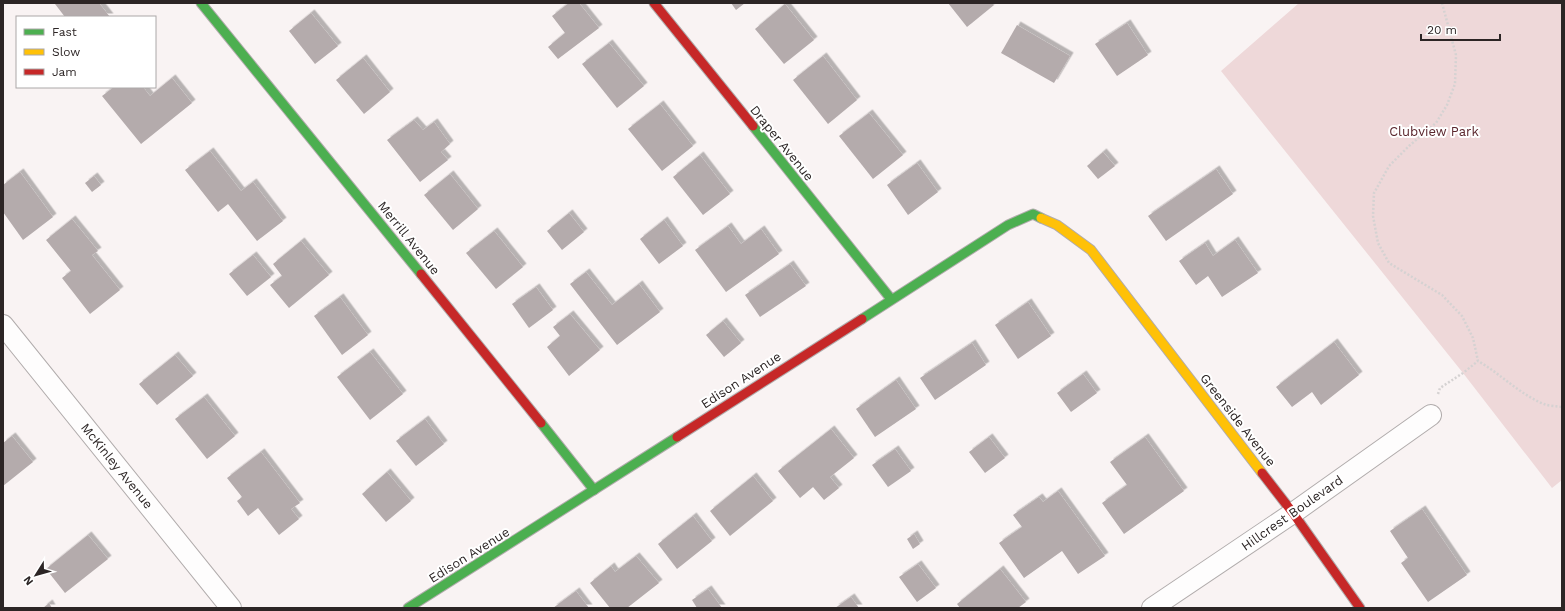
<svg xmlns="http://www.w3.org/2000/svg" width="1565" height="611" font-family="'Work Sans',sans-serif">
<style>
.green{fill:#eed8d9}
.building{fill:#b4abac;filter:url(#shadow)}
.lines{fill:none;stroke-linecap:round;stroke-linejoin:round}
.street-casing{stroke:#b1acac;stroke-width:22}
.fast-casing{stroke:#b1acac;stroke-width:11}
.slow-casing{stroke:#b1acac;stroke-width:11}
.jam-casing{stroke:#b1acac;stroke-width:11}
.path{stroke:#d5d2d2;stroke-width:2.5;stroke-dasharray:2 2;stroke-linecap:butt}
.street{stroke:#fefdfd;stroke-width:20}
.fast{stroke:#4caf50;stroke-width:9}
.slow{stroke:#ffc107;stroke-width:9}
.jam{stroke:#c62828;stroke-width:9}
.labels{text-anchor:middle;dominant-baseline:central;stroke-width:4;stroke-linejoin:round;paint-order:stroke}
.park-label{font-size:13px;fill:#5a262d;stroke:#fff}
.street-label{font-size:13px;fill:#2c2525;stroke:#fff}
</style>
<defs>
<filter id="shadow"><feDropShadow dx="3.5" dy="-3.5" stdDeviation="0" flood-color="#0004"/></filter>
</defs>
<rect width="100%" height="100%" fill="#f9f3f3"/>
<!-- green -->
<polygon class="green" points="1299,3 1562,3 1562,480 1552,488 1463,373 1221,71"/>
<!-- building -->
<g class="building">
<polygon points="57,3 99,3 110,17 65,17 55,4"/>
<polygon points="569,3 579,3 599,28 558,59 548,47 565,33 552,16"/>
<polygon points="731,3 745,3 736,10"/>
<polygon points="948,3 992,3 994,5 967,27"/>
<polygon points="785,4 814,40 784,64 755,29"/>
<polygon points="311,13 338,46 315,64 289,31"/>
<polygon points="1127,23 1148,55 1117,76 1095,44"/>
<polygon points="1017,25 1070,56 1054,83 1001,53"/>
<polygon points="609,43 644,86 617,108 582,64"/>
<polygon points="823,56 857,100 828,124 793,80"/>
<polygon points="363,58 390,92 364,114 336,80"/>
<polygon points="172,78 192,103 141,144 102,96 114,87 143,87 150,96"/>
<polygon points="660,104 693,146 662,171 628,129"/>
<polygon points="869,113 903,155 873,179 839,136"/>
<polygon points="414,120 423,130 434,122 450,144 441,152 448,160 420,182 387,140"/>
<polygon points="210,151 241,191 253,182 283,221 257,241 228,204 218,212 185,170"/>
<polygon points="1103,152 1115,166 1098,179 1087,166"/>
<polygon points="700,155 730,194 703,215 673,177"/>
<polygon points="917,163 938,192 908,215 887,185"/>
<polygon points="1216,169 1233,194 1166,241 1148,216"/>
<polygon points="20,172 53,217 23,240 3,212 3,185"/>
<polygon points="450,174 478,209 453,230 424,195"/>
<polygon points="94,176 101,185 92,192 85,183"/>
<polygon points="569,213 584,232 562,250 547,231"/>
<polygon points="72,219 98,251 92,255 120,290 90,314 62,278 71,271 46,240"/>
<polygon points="664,220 683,246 659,264 640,239"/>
<polygon points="728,226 741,244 761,229 779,254 726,292 695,250"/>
<polygon points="494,231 523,267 496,289 466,253"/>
<polygon points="1235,240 1258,273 1222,297 1208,276 1196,285 1179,261 1205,243 1213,256"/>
<polygon points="301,241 329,275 289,308 270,285 282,276 273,264"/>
<polygon points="253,255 271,277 247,296 229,274"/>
<polygon points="790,264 806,286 760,317 745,295"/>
<polygon points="586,272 612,305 639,284 660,312 617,345 570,284"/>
<polygon points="536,287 553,310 529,328 512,304"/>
<polygon points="340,297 368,335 342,355 314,316"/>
<polygon points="1028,302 1051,336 1018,359 995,325"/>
<polygon points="570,314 600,350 569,376 547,347 560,336 553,327"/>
<polygon points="723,321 741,343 724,357 706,335"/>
<polygon points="1334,342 1359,375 1321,405 1312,392 1292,407 1276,387"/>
<polygon points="972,343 986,365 935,400 920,378"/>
<polygon points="370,352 403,394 370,420 337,377"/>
<polygon points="175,355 193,376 157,405 139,384"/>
<polygon points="1083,374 1097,393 1071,412 1057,393"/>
<polygon points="896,380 916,409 875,437 856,409"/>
<polygon points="204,397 235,436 207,459 175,419"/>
<polygon points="425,419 444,444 416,466 396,441"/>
<polygon points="831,429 854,458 830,477 839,488 824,500 813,487 800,498 778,471"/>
<polygon points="12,436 33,462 3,486 3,443"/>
<polygon points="989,437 1005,458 985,473 969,452"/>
<polygon points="1145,437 1184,491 1124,534 1102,503 1127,485 1110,462"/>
<polygon points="895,449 911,471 888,487 872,465"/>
<polygon points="261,452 300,503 291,509 299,519 279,535 258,508 248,516 237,501 242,497 227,478"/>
<polygon points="387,472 411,501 386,522 362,494"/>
<polygon points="753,476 773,501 730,536 710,511"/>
<polygon points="1058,491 1105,556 1078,574 1062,551 1024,578 999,543 1022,527 1013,515 1039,497 1043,502"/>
<polygon points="1422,509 1467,575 1428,602 1401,563 1408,558 1390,531"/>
<polygon points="693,516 712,541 677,569 658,544"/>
<polygon points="914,534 920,544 913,549 907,539"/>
<polygon points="88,535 108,559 65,593 46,569"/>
<polygon points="636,556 659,583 627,608 610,608 590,583 611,566 615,572"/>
<polygon points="918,564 936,588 917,602 899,577"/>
<polygon points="1000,569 1026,602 1018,608 960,608 957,604"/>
<polygon points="708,589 722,608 697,608 692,600"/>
<polygon points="576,591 589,608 553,608"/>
<polygon points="851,597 859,608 835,608"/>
<polygon points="49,603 52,608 43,608"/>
</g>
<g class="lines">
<defs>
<g id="street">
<polyline points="3,325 231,608"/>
<polyline points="1152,608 1293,513 1431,415"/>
</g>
<g id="fast">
<polyline points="201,3 421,274"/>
<polyline points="753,126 891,299"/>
<polyline points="862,319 1008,225 1033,214 1041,218"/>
<polyline points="541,423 594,490"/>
<polyline points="408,608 677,437"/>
</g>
<polyline id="slow" points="1041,218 1057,225 1091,250 1262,473"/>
<g id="jam">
<polyline points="654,3 753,126"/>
<polyline points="421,274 541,423"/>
<polyline points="677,437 862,319"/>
<polyline points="1262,473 1293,513 1360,608"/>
</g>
</defs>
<!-- street casing -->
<use href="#street" class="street-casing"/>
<!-- fast casing -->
<use href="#fast" class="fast-casing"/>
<!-- slow casing -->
<use href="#slow" class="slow-casing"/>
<!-- jam casing -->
<use href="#jam" class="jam-casing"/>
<!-- path -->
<g class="path">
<path d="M1442,3L1456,55L1455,84L1447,105L1436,123L1409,146L1389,166L1374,193L1373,216L1378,243L1389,263L1442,295L1462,316L1473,338L1478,361C1501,374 1519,394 1544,404C1549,406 1556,406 1562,407"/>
<polyline points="1438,394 1440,388 1463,373 1478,361"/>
</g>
<!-- street -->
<use href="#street" class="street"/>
<!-- fast -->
<use href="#fast" class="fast"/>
<!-- slow -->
<use href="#slow" class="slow"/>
<!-- jam -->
<use href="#jam" class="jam"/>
</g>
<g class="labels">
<!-- park labels -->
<g class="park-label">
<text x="1434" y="131">Clubview Park</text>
</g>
<!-- street labels -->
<g class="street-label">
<text transform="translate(782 143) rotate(51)">Draper Avenue</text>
<text transform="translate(409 238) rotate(51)">Merrill Avenue</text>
<text transform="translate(741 380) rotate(-33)">Edison Avenue</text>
<text transform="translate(1238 420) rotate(52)">Greenside Avenue</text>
<text transform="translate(117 466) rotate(51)">McKinley Avenue</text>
<text transform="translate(1292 513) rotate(-35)">Hillcrest Boulevard</text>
<text transform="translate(469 555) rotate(-32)">Edison Avenue</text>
</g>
</g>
<!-- border -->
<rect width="1565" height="611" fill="none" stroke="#2c2525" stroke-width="8"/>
<!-- legend -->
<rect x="16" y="16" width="140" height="72" fill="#ffffff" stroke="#aba8a8"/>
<rect x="24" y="29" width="20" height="6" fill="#4caf50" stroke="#aba8a8"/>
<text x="52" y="36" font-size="12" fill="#2c2525">Fast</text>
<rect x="24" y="49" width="20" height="6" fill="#ffc107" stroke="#aba8a8"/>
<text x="52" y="56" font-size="12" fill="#2c2525">Slow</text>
<rect x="24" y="69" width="20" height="6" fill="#c62828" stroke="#aba8a8"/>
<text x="52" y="76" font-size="12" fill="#2c2525">Jam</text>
<!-- north arrow -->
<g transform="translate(36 575) rotate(233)" stroke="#ffffff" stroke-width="3" paint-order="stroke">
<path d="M0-3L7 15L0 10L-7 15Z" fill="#2c2525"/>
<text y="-6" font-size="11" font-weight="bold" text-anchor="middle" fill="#2c2525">N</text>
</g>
<!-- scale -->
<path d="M1421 34v6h79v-6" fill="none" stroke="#2c2525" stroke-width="2"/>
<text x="1427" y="34" font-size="12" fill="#2c2525" stroke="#ffffff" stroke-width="3" paint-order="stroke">20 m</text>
</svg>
